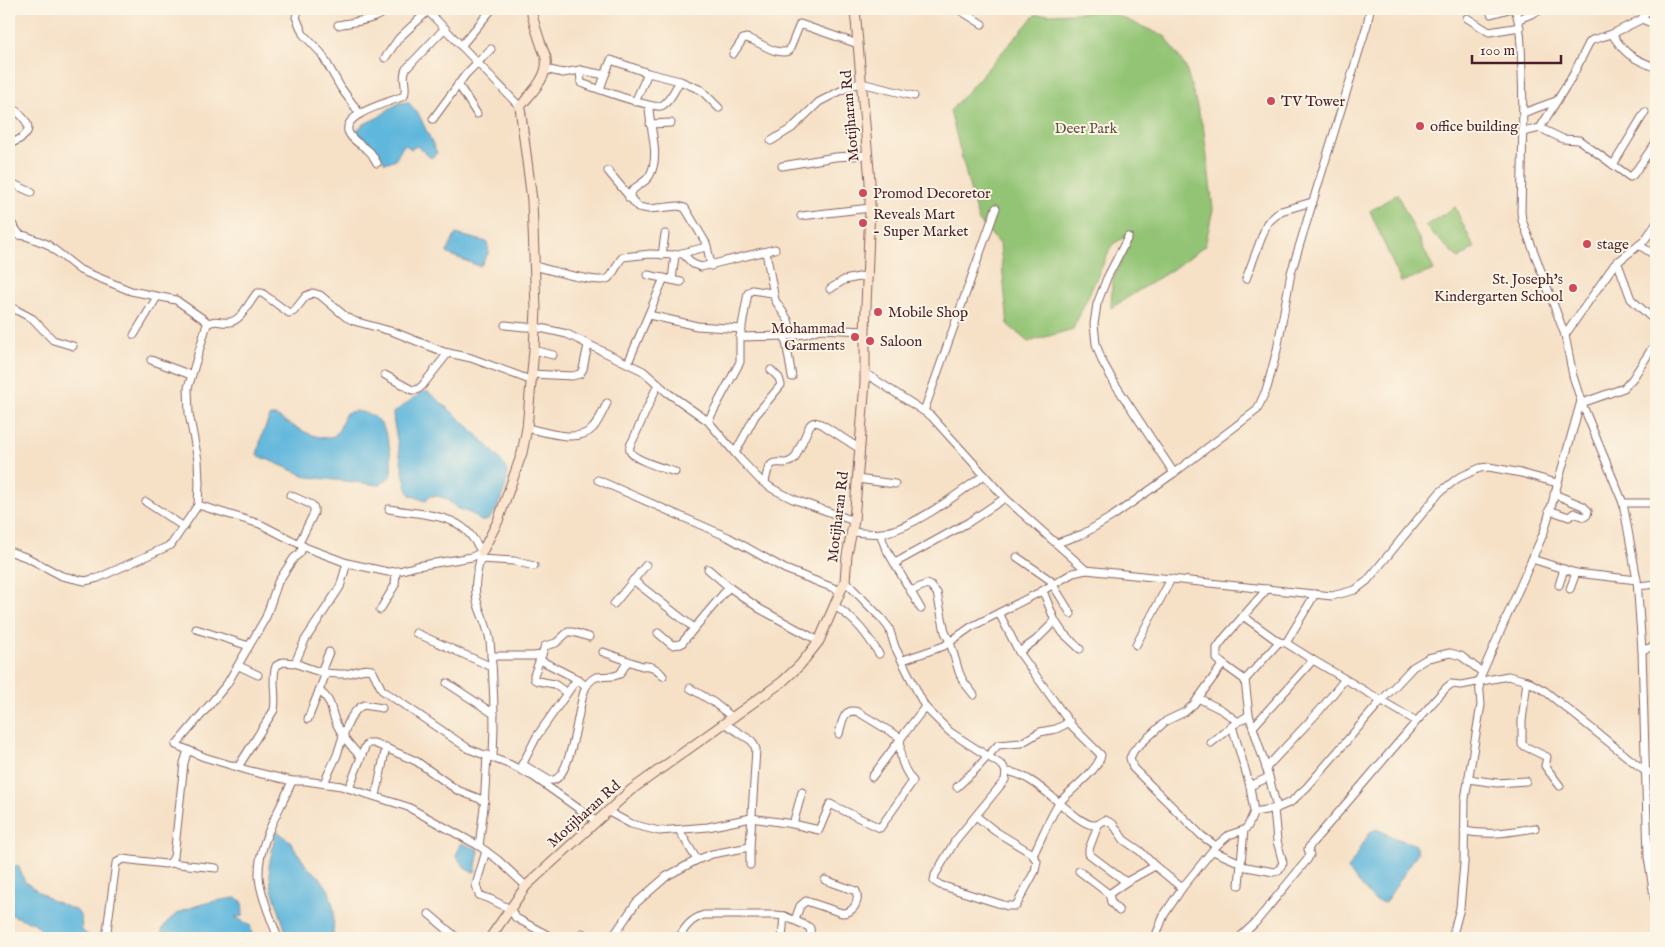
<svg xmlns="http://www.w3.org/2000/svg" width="1665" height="947" font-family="'IM FELL English',serif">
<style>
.green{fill:#93c474;stroke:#6e7250}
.water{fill:#60b7dd;stroke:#556b84}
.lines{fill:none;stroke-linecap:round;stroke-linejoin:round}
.street-casing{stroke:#866362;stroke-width:9}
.secondary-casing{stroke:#866362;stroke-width:11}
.street{stroke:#fff;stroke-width:7}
.secondary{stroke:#fbe5cf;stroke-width:9}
.poi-dot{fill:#d1495b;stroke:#fcf5e5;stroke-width:2}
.labels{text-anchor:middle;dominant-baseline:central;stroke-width:4;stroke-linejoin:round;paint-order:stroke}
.poi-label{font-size:15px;fill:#4a1f2b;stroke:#fcf5e5;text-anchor:start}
.street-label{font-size:15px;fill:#4a1f2b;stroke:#fcf5e5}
.park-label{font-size:15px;fill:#605141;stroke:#fcf5e5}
</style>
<rect width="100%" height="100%" fill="#fcf5e5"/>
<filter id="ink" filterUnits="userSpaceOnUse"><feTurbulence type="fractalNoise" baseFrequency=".02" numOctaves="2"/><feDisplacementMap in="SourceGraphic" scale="10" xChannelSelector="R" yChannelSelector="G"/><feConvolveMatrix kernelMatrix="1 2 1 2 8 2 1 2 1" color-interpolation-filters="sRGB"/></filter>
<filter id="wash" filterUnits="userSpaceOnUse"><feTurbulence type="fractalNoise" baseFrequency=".0096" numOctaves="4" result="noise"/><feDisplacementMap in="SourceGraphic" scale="20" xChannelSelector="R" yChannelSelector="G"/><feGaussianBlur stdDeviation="1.12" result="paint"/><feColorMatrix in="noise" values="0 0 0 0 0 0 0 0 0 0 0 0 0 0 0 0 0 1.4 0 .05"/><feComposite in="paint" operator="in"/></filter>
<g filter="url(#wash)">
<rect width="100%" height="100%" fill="#f6e1c7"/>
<!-- green -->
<g class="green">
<polygon points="1107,11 1166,37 1186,68 1204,131 1213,209 1205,246 1173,269 1111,308 1112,283 1133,231 1112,245 1073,329 1028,342 1008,325 1000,244 978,220 950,111 1035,15"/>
<polygon points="1397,194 1434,270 1401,282 1370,211"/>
<polygon points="1455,207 1474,248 1459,259 1425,226"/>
</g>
<!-- water -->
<g class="water">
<path d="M408,102L419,115L437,153L431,158L417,146L411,149L406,145L403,146L396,159L385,163C377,148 369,141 353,136V133L364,124L379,117L389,109L399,103Z"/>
<polygon points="456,234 487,242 489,252 481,265 479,266 448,254 447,252"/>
<path d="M427,391C443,404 504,455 507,472C509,481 503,492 500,501C497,508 493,519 484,521C479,522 476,516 472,514C467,512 462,510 457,508C449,502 442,494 430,496L426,501L410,495L406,486L394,424L393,413L421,393Z"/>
<path d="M355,411C362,412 372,414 377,419C389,430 393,461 391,476L380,485L308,477L257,455L262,435L270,416H276C289,423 323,447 336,434C341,429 342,420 346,413Z"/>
<polygon points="1377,829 1395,838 1414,844 1418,852 1385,903 1374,900 1348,870 1370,832"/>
<polygon points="276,830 290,841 307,867 320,877 329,891 334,910 333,934 332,938 288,938 271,886 269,866"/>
<polygon points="461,843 479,850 475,872 467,870 456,856"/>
<polygon points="18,865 25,882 51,900 77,911 81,917 82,931 93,938 49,938 34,923 9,914 9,868"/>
<path d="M235,898L242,901L243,916L235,917L250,925L253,938H161C161,909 212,901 235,898Z"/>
</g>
</g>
<g filter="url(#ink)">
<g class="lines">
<defs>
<g id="street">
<polyline points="299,9 296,17 303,34 321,53 341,88 360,114"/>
<polyline points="426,9 520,107"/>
<polyline points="958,9 982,24"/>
<path d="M1515,9C1522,29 1521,52 1522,73C1524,120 1522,166 1521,212L1522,220L1565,335L1573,376L1581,401L1623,503L1637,580L1642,650L1648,857L1656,909"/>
<polyline points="1491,14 1509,9"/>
<polyline points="1467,18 1489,32 1520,27"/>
<polyline points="1519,19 1543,9"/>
<polyline points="1642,19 1656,25"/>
<path d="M338,25C356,21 374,21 388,9"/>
<polyline points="9,29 9,28"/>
<path d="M1612,34C1627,57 1632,57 1656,68"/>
<polyline points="461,46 492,9"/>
<path d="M733,54L743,39L746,38C760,41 774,56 789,51L800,24L858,44"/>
<polyline points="385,58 399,38 428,11"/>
<path d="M545,69L563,73L580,70L581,83C593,87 652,109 661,106C670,102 675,89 680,81L701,90L719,108"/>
<polyline points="580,70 605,75 600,89"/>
<polyline points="648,73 680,81"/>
<polyline points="605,75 611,60 648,73 635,102"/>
<polyline points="458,84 477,114"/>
<path d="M9,105C29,120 39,133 9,144"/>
<polyline points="1523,113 1556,101"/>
<polyline points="433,119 466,74 491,49"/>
<polyline points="650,124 671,123"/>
<polyline points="1540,128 1563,139 1579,140 1630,177 1633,175 1656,142"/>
<polyline points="1523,132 1540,128 1573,75 1589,43 1592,40 1612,34 1642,19 1645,13 1653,9"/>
<polyline points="771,141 792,128 819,102 850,86 861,83 914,96"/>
<path d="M377,163C375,160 373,156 371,153C365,146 355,143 350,135C336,115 391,102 404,96C408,87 401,78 406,69L445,28"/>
<polyline points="1613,165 1645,112"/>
<polyline points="782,166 835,157 867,155"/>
<polyline points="9,182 31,192"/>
<path d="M629,198C631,194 632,190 635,188C641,183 646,182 650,175C661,154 649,128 649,106"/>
<polyline points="801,216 870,208"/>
<polyline points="9,220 20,235"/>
<polyline points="9,233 26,236 47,244 80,270 131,291 176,300 209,323"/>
<polyline points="1128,237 1107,278 1097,304 1094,324 1096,344 1102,361 1115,384 1174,473"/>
<polyline points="1639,245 1656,256"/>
<polyline points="707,246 711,266"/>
<polyline points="766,252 775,300 788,320 792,335"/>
<polyline points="682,253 693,264 701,267 775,249"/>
<polyline points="662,255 665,234"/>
<polyline points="1617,261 1631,299 1656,322"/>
<path d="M534,266C547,269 597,284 607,279C615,275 616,263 623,257L650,254L675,255L706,247V243L685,208L678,206L649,209L638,207L608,171"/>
<polyline points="648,275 681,282"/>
<polyline points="1246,279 1267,223 1281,211 1312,202"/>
<polyline points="672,280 675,255"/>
<polyline points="830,289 844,280 869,275"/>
<polyline points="9,306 33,319 53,340 73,346"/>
<polyline points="649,315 697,326 742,329"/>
<polyline points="505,325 525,327 536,327 567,334 643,371 668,393 708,421 741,460 760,480 773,489 793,499 854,521"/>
<polyline points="134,335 157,297"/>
<polyline points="1565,335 1614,265 1644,241 1656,224"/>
<polyline points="740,337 785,336"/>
<polyline points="534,350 553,355"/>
<polyline points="151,360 191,375"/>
<polyline points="628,363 664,278"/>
<polyline points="865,373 931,416 1005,498 1086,570 1332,596 1355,590 1367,581 1440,492 1458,478 1480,468 1489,467 1521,473 1557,483"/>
<polyline points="531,374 572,376 580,374 583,369 588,345"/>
<polyline points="385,375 412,390 417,390 422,386 448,353"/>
<polyline points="792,377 785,336 805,334 820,329 865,331"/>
<path d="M658,384L633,440C631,443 629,448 630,451C633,460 666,469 675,472"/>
<polyline points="1582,403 1624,388 1633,378 1656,342"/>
<polyline points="924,411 996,208"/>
<polyline points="708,421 740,362 740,337 748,293 752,290 772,293"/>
<path d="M527,428C545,432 578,444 593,428C599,421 603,411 607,403"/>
<polyline points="735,453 755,416 781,385 779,378 771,370"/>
<polyline points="857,479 895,484"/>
<polyline points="598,480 728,537 785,569 841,591"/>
<path d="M765,483C770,448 781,472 795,458L810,425C814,421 817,422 823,425L860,449"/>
<polyline points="290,495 312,505 314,508 314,513 299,543"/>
<polyline points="146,502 184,527"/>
<polyline points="1623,503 1656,503"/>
<polyline points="198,505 260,524 307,548 347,563 388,572 399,571 417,566 472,557 482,552"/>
<path d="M389,509C410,513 446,514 462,527C471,533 476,543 482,552C478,568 473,584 477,601C481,616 488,626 490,641C494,680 495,719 493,757"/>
<polyline points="1549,510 1569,517 1574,513 1584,517 1587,515 1588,511 1583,506 1554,494"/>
<path d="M853,532C863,533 877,535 887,532C917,525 959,493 984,475"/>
<polyline points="880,533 885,547 921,609"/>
<polyline points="1057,543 1083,534 1113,516 1174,473 1257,410 1267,388 1277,350 1291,273 1367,25 1370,9"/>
<polyline points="303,546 300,553 294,558 278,582 266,617 227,684 176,745 204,757 250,771 292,781 306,781 341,786 408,807 479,846 498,860 526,886"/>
<path d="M9,551L28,558L62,576L85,581L98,578L171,545L198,505L199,483L198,460L189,414L188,388L207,324C218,318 220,324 230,322C242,320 249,302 257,293H262L289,313L294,311L306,296L313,293L320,295L346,317L354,321L394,332L444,352L471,358L530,380"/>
<polyline points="1017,557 1050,580 1071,614"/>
<polyline points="480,559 514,561 534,566"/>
<polyline points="1532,559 1576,573 1637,580"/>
<path d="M347,563L340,587L305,640L295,663C312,670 327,675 345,674C355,673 362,667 372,670L382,690L469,749L511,765L534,777L596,821"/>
<polyline points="895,563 969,522 1005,498"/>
<polyline points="708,569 729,587 760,609 819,641"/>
<polyline points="633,580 694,628"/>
<polyline points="845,581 882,619 889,628 895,647 925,707 950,732 1003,766 1006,772 1005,780 955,841 935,875 934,881 940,885 1007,906 1016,906 1035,871 1037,861 1031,853 995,831 976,816"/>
<polyline points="1559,585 1564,569"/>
<polyline points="1638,586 1656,584"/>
<polyline points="1570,589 1576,573"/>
<polyline points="911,591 927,584 931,586 937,593 945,632 950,642 959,672 963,681 974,695"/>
<polyline points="614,604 646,565"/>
<path d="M835,606C856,620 866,633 879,654"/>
<polyline points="380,610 395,585 396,571"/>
<path d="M999,613L1019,652L1072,726L1101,755C1099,770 1070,790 1060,802C1050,816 1041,840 1033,855"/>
<polyline points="1243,616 1279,642 1286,643 1313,660 1253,727"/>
<polyline points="1055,621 1063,633 1080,649"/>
<polyline points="196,629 249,646"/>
<polyline points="416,633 492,667"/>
<polyline points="658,633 672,645 681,644 729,587"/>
<polyline points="1286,643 1315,594"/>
<polyline points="1136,645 1171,579"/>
<polyline points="1642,650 1656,646"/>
<path d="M603,652L642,666C651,665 657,668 663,676"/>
<polyline points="1019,652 1036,640 1055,621 1043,591"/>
<polyline points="491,656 533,656 542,655"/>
<polyline points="540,660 577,679 586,686"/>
<polyline points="903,660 944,646 971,627 1040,592 1073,573 1086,570"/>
<polyline points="1313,660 1416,721"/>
<polyline points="1223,664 1245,680 1279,642"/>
<polyline points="239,666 258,675"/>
<polyline points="321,672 329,652"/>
<polyline points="1245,680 1249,715 1269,777 1250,786 1254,812 1248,826 1244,830 1229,835 1216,846 1202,836 1133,768 1130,758 1134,750 1166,721 1185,712 1194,704 1223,664 1217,659 1217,648 1225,637 1267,589"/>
<polyline points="1527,681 1522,721 1522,745 1547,757 1545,766 1560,786"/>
<polyline points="447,683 494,714"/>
<polyline points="690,688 713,702 732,717"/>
<path d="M319,691C333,700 330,711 337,725C343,737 351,747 361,757"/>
<polyline points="567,693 554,684 538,681 534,679 534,675 545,646 556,643 568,632 573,632 589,637"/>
<polyline points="1198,698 1222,710 1238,722"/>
<polyline points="308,719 326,673"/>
<polyline points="724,723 752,741 756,749 750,847 750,865"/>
<polyline points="1232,726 1250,786"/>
<path d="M839,734C842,723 843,707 858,712L901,738L872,777"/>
<polyline points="1211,743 1232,726 1249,715"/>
<path d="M522,764L549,780C571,786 578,707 584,692C586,685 590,680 596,677L614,676L620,674L628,661"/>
<path d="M238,767L274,710C277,696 271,679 276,666L283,662L295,663"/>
<polyline points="521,767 537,736 577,679"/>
<polyline points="1266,768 1320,710 1345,679"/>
<path d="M1006,772C1036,771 1076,827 1095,825C1099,825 1102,821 1105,820L1113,824L1124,840L1140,851L1155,866"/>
<polyline points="1269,777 1277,808"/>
<polyline points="1468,779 1497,783 1526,781"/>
<path d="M324,783C328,774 333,764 337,755C342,740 349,710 364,705L382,708"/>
<polyline points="957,787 977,768 998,745 1021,743 1040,732 1056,729 1070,722"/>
<polyline points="349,788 365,747 368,743 374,743 416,761 457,790 485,801"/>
<polyline points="376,796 386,747"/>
<path d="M607,811L631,824L659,831L708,827L751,818L793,824L819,830L830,804L880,828L913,781C902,768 898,755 901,738L925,707"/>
<polyline points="1254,812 1277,808 1291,802 1307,787 1381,701 1413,667 1428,658 1450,653 1461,656 1482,672"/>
<polyline points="793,824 802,792"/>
<polyline points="1098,825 1089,849 1089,854 1126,882"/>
<polyline points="679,830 697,860"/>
<path d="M1464,831C1491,836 1509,832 1535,828"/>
<polyline points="479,846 484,807 487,755"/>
<polyline points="486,851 476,885 479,895 490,899 510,909 516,918 553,938"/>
<polyline points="1213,851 1241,863"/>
<polyline points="170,863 216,868"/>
<polyline points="1241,866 1274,872 1278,871 1283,863 1277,841 1274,809"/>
<polyline points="1079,871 1109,894"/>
<polyline points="1239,885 1244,830"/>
<polyline points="1119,911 1111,902 1109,894 1126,882 1155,866 1182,888"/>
<polyline points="429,914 457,938"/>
<path d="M795,920L800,906L806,901L842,913C854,913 860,901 856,891L825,880"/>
<polyline points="582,933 590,938"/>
<polyline points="106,938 116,863 123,859 165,864 170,863 174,857 184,763 188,750"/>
<path d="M278,938C272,921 259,892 259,875C258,841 280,811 292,781"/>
<polyline points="612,938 636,903 667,876 697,860 712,854 750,847"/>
<path d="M679,938C685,927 691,919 704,915H775L784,916L807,926L810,928L811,938"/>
<polyline points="782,938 784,916"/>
<polyline points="1155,938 1164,915 1182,888 1216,846"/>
<path d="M1239,938L1255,923L1307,860L1310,855L1308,849L1312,843C1357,792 1400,739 1446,688L1451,684L1461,685L1508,676L1527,681L1545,691L1646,772H1656"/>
<polyline points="1452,938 1460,908 1464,864 1465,799 1481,705 1479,680 1544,532 1581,401"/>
</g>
<g id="secondary">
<path d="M482,552L498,521L522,453L527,428L534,350L536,309L532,200L520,107C530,94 549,77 546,59C546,55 543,51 542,47C538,35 533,22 531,9"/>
<polyline points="490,938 526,886 631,790 782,682 800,665 819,641 845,581 847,555 854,521 865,382 865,331 870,208 870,182 855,9"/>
</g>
</defs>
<!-- street casing -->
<use href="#street" class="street-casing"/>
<!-- secondary casing -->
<use href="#secondary" class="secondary-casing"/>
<!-- street -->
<use href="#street" class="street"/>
<!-- secondary -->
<use href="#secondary" class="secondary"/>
</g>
</g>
<!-- markers -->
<g class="poi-dot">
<circle cx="1271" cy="101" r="5"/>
<circle cx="1420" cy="126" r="5"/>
<circle cx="863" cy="193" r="5"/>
<circle cx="863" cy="223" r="5"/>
<circle cx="1587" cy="244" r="5"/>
<circle cx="1573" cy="288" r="5"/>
<circle cx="878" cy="312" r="5"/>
<circle cx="855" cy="337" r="5"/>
<circle cx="870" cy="341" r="5"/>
</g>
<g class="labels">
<!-- poi labels -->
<g class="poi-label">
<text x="1281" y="101">TV Tower</text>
<text x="1430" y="126">office building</text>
<text x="873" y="193">Promod Decoretor</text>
<text x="873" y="214">Reveals Mart<tspan x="873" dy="17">- Super Market</tspan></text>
<text x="1597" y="244">stage</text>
<text x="1563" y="279" text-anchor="end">St. Joseph's<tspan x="1563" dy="17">Kindergarten School</tspan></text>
<text x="888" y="312">Mobile Shop</text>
<text x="845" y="328" text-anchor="end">Mohammad<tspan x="845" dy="17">Garments</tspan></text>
<text x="880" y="341">Saloon</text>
</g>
<!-- street labels -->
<g class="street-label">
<text transform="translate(850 116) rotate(-95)">Motijharan Rd</text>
<text transform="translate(838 517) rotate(-83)">Motijharan Rd</text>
<text transform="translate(584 814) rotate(-42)">Motijharan Rd</text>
</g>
<!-- park labels -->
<g class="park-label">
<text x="1086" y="128">Deer Park</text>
</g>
</g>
<!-- margin -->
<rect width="1665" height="947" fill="none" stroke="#fcf5e5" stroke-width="30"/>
<!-- scale -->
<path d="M1472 55v8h89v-8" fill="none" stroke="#4a1f2b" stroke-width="2.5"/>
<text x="1480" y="55" font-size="15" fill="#4a1f2b" stroke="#fcf5e5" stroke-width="4" paint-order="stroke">100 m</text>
</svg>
